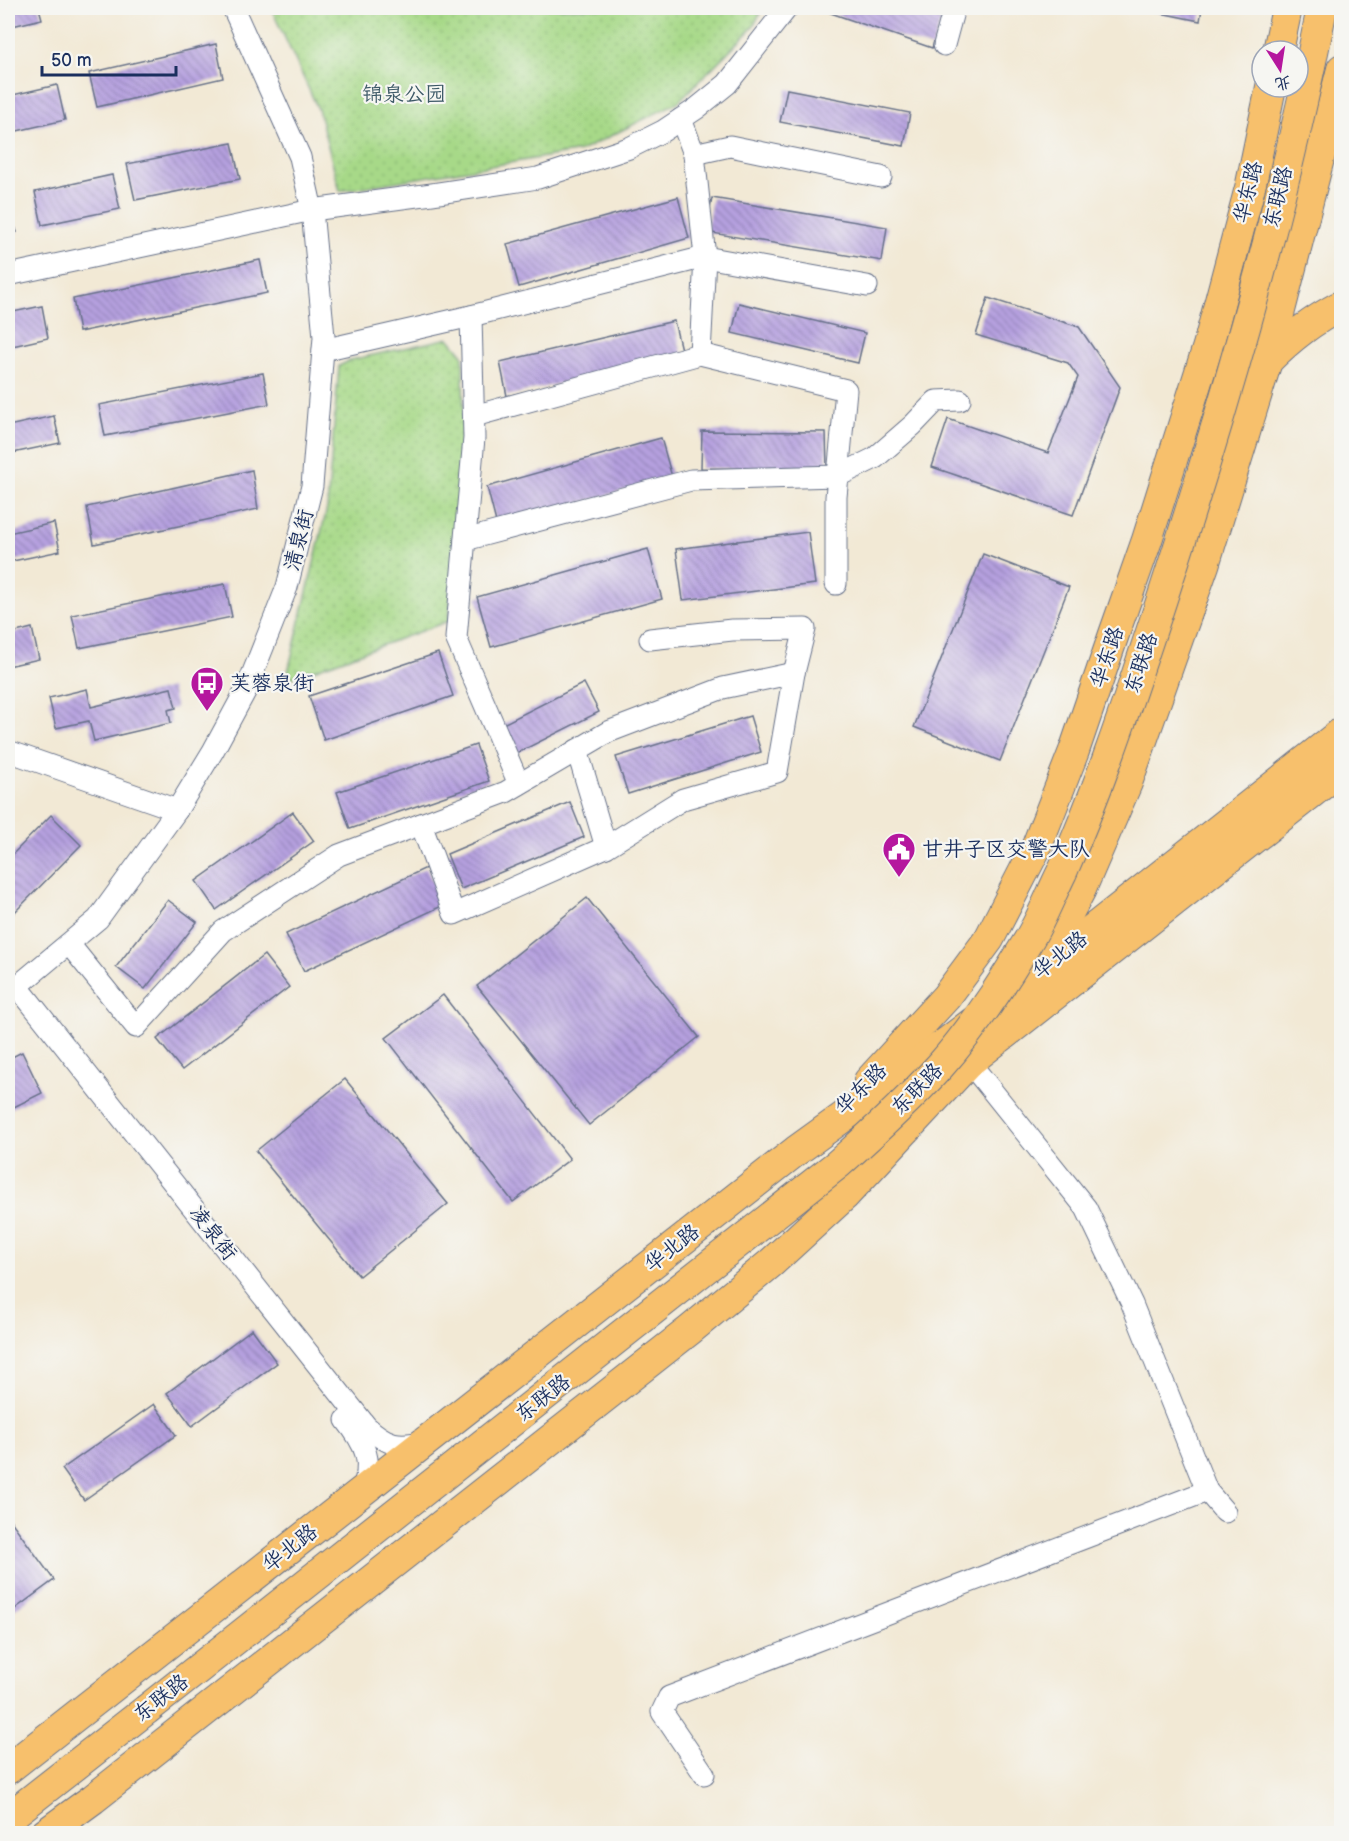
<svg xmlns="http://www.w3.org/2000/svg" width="1349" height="1841" font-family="'Balsamiq Sans','LXGW WenKai TC',sans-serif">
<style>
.park{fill:url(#park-dots);stroke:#618473;stroke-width:1.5}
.building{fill:url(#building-back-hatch)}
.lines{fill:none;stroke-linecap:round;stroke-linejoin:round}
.minor-casing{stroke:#667088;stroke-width:23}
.highway-casing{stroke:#667088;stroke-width:32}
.minor{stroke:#fff;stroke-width:21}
.highway{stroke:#f7c06c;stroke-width:30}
.highway-bridge-casing{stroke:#667088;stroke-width:32;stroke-linecap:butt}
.highway-bridge{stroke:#f7c06c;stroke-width:30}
.labels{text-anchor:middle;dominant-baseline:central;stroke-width:4.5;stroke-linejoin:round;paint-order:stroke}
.park-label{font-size:21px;fill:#3e5a68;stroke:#f6f6f2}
.street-label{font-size:21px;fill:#1b2f5e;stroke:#f6f6f2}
.poi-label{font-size:21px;fill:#1b2f5e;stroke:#f6f6f2;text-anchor:start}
</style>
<defs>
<pattern id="park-dots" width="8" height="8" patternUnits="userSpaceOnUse" patternTransform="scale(1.5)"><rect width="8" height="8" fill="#a7d988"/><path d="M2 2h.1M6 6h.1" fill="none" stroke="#8fbb78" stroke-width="1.8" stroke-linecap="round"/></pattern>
<pattern id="building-back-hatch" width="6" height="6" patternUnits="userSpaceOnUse" patternTransform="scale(1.5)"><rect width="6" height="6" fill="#b6a0df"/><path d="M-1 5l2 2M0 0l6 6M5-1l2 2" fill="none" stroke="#9383b8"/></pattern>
</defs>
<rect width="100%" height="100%" fill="#f6f6f2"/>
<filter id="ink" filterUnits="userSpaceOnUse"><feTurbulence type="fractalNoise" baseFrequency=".0167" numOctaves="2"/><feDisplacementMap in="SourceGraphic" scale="12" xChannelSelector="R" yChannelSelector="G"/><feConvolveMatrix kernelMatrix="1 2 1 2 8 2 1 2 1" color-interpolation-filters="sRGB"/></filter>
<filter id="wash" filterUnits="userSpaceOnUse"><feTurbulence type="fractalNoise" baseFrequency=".008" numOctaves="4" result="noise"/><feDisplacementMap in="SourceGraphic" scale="24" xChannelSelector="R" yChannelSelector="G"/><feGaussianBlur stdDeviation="1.35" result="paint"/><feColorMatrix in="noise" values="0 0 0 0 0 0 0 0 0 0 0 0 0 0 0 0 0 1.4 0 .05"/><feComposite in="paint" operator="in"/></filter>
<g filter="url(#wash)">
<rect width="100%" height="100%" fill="#f2e9d5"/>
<!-- park -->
<g class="park">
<polygon points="271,8 763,8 753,27 678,102 581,151 340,191 318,109"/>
<polygon points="449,338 463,355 464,456 449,621 286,680 327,508 339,366 351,360"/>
</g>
<g id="blocks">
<!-- building -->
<g class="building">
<polygon points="8,8 39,8 42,19 8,27"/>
<polygon points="826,8 945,8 932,48 825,11"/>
<polygon points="1136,8 1202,8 1200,21"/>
<polygon points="216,44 223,78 97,107 89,73"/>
<polygon points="57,85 65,120 8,133 8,96"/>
<polygon points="787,89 910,113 904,146 780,122"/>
<polygon points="232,143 240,179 135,200 127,164"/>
<polygon points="112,175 120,209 42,225 35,192"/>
<polygon points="678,197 689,238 519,287 507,244"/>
<polygon points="712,198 887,227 882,261 706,232"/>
<polygon points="8,207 17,232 8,236"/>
<polygon points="260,260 267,293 79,332 73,299"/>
<polygon points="988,298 1079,327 1120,387 1073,515 932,467 948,419 1048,453 1078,377 1068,363 976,335"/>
<polygon points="739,303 865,333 858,363 732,333"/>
<polygon points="42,306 48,338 8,347 8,313"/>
<polygon points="674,321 682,354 507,396 500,362"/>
<polygon points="263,373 269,404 105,436 99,405"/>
<polygon points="54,416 60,443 8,454 8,426"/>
<polygon points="702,431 826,432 827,469 701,468"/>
<polygon points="661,438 672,477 497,526 487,487"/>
<polygon points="252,470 258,509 94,544 87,507"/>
<polygon points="54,523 60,551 8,562 8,533"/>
<polygon points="808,532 815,584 683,600 676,549"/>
<polygon points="648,549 662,599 491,647 477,597"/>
<polygon points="983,554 1069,587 1000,761 914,727"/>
<polygon points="225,584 232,617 79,648 72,615"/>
<polygon points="32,628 39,659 8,666 8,634"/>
<polygon points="438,653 453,696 324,740 309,696"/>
<polygon points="584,683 599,712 517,753 503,724"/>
<polygon points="171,688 176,708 168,710 171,723 94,741 89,721 56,728 49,698 87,689 91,707"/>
<polygon points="750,716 761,752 628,794 616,757"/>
<polygon points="476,745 489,781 350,829 337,792"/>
<polygon points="570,802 584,837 461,889 447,854"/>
<polygon points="293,812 314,841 216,910 196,881"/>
<polygon points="51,815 81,845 8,919 8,859"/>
<polygon points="426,868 444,905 304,971 286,934"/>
<polygon points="587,898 699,1037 589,1125 477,986"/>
<polygon points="168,900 197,922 145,989 116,967"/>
<polygon points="264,955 289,987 182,1070 157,1039"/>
<polygon points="443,995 570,1159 513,1202 386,1038"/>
<polygon points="22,1052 42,1093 8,1110 8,1059"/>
<polygon points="345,1079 448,1204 359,1276 256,1151"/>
<polygon points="252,1329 277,1363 192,1426 167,1393"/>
<polygon points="154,1404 176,1435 84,1500 62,1469"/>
<polygon points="8,1517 54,1580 8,1614"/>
</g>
</g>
</g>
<g filter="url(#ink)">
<use href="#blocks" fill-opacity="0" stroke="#667088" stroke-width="1.5"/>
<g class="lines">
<defs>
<g id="minor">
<polyline points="944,45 954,8"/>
<polyline points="681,119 694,154 705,257 700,354"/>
<polyline points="694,154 730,146 881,177"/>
<polyline points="8,275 312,210 432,194 538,178 629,148 663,131 696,109 727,84 787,8"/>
<polyline points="471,316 474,438 456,638 519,784"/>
<polyline points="323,350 471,316 705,257 867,286"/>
<polyline points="474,416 700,354 846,390 836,497 836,584"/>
<polyline points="465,540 691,480 838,476 875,458 913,425 936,401 960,400"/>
<polyline points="577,750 606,847"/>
<polyline points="8,751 177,810"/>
<polyline points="421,824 454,914 606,847 683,799 777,772 794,673 805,629 732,630 650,639"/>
<polyline points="69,944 136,1027 223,931 339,855 506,792 608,732 723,688 794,673"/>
<path d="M18,987L366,1426C387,1445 398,1448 425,1441"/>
<polyline points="8,994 98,919 177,810 213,751 246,690 287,587 312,486 324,337 312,210 300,157 233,8"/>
<polyline points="969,1062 1086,1208 1132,1304 1207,1491 1225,1512"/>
<path d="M346,1420C365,1444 375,1463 361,1492"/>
<polyline points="704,1774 662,1712 669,1697 1207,1491"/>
</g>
<g id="highway">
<polyline points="1278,51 1287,8"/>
<path d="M1267,361C1291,337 1312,321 1342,305"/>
<polyline points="1042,963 1081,889 1127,783 1204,565 1267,361 1342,69"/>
<polyline points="869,1081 946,997 989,939 1036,848 1074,751 1113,637 1147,540 1208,346 1251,184 1271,87"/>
<polyline points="8,1769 796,1151 950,1040 1036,974 1342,732"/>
<polyline points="8,1818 146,1710"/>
<polyline points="45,1834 93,1799 690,1330 771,1263 844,1196 969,1062 1342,769"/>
</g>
</defs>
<!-- minor casing -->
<use href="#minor" class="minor-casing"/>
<!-- highway casing -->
<use href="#highway" class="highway-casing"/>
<!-- minor -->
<use href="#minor" class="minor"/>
<!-- highway -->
<use href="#highway" class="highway"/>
<defs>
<path id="highway-bridge" d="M146,1710L838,1164C873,1133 908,1101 940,1066C972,1030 1000,988 1025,946C1040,923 1050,896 1062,872C1096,796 1123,716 1149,638C1218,431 1280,221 1322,8"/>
</defs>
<!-- highway-bridge casing -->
<use href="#highway-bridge" class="highway-bridge-casing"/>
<!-- highway-bridge -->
<use href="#highway-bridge" class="highway-bridge"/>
</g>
</g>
<!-- icons -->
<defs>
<symbol id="bus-pin" viewBox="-11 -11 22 30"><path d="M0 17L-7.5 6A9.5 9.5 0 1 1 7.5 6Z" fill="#b5179e" stroke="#f6f6f2"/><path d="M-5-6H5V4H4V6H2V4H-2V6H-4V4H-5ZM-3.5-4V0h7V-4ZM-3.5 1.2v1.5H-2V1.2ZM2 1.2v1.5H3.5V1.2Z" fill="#fff"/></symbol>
<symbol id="civic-pin" viewBox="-11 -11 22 30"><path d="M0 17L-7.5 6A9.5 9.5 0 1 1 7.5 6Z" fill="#b5179e" stroke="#f6f6f2"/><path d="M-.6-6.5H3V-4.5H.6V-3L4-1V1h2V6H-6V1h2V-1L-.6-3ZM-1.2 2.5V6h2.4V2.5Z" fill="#fff"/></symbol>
</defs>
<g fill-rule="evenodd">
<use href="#bus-pin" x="188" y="664" width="38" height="52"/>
<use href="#civic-pin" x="880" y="830" width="38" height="52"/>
</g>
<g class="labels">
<!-- park labels -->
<g class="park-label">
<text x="404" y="94">锦泉公园</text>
</g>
<!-- street labels -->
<g class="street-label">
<text transform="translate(1248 192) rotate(-76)">华东路</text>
<text transform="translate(1278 197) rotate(-76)">东联路</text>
<text transform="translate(299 540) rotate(-76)">清泉街</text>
<text transform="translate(1107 657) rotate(-71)">华东路</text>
<text transform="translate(1141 663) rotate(-71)">东联路</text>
<text transform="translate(1060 955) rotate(-38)">华北路</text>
<text transform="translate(861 1089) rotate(-45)">华东路</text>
<text transform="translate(917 1089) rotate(-46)">东联路</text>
<text transform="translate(213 1233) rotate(52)">凌泉街</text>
<text transform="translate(672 1248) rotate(-38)">华北路</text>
<text transform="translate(543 1398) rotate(-38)">东联路</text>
<text transform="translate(290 1548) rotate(-38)">华北路</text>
<text transform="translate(161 1698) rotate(-38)">东联路</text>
</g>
<!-- poi labels -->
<g class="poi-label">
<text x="230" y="683">芙蓉泉街</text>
<text x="922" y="849">甘井子区交警大队</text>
</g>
</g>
<!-- margin -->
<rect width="1349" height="1841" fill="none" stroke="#f6f6f2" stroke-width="30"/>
<!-- north arrow -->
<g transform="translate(1280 69) rotate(168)"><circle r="28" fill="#f6f6f2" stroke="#9ea6b7" stroke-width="1.5"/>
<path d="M0-4.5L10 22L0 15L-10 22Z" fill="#b5179e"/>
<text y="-9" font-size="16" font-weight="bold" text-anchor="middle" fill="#1b2f5e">北</text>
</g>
<!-- scale -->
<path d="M42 66v9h134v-9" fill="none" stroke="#1b2f5e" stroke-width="3"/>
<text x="51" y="66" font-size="18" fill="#1b2f5e" stroke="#f6f6f2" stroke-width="4.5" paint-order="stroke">50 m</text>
</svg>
